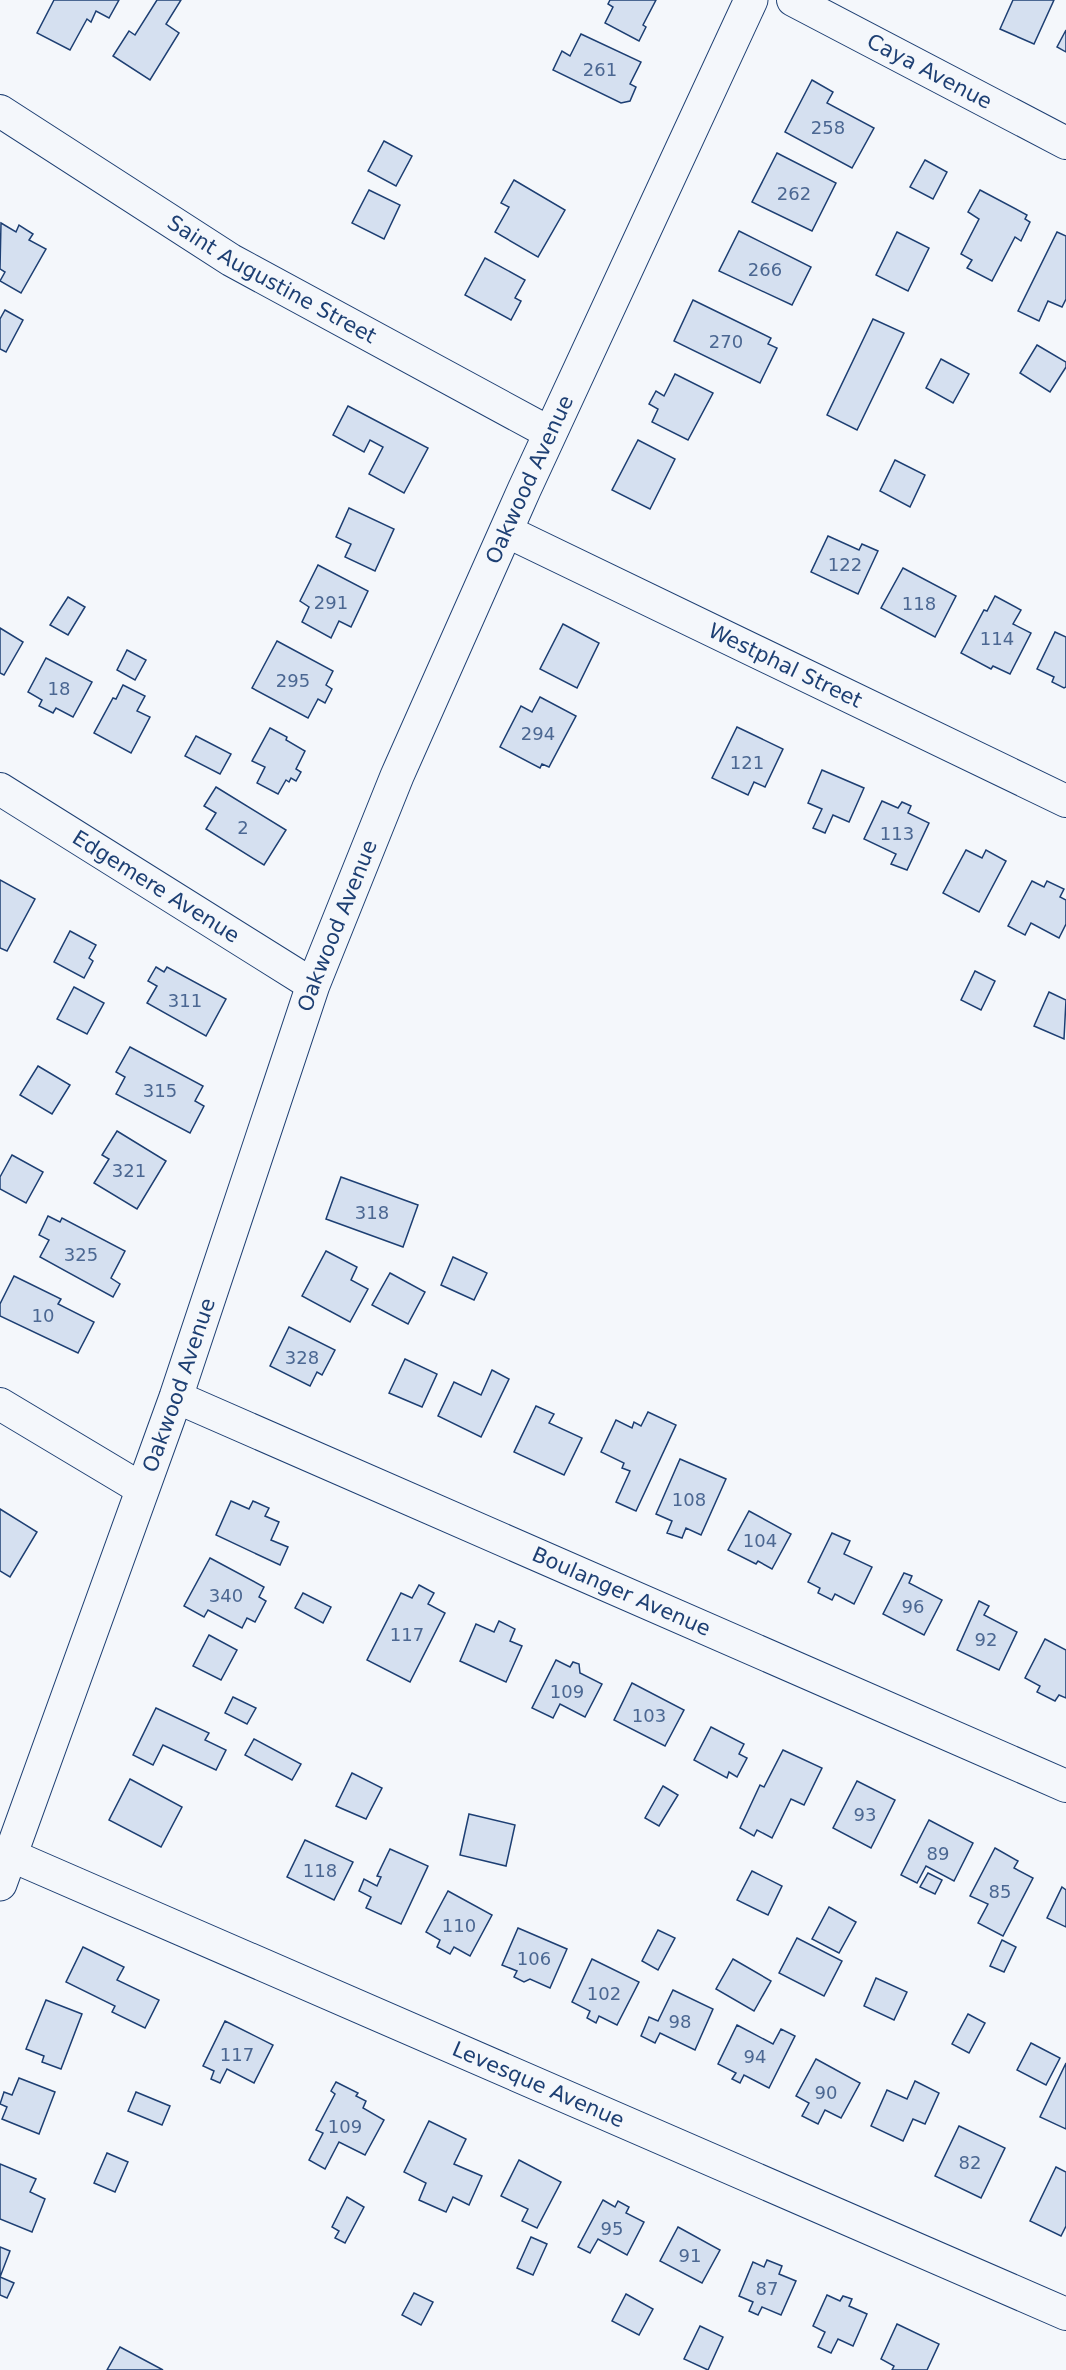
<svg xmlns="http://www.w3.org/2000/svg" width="1066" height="2370" font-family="'DejaVu Sans',sans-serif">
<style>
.building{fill:#d5e0f0;stroke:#1d3f73;stroke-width:1.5}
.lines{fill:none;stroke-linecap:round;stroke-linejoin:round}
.street-casing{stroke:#1d3f73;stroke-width:34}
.secondary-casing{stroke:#1d3f73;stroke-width:35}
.street{stroke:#f4f7fb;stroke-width:32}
.secondary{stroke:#f4f7fb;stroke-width:33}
.labels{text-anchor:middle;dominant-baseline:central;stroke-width:4.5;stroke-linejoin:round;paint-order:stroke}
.number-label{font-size:18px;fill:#4b6792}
.street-label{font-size:21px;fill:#1d3f73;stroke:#f4f7fb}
</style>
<rect width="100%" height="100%" fill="#f4f7fb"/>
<!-- building -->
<g class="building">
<polygon points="54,0 119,0 109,18 96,11 91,22 87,19 70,50 37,33"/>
<polygon points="157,0 181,0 166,24 179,33 150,80 113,56 129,31 135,35"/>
<polygon points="610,0 656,0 643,25 646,27 639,41 605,23 613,7 608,4"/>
<polygon points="1013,0 1054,0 1034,44 1000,29"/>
<polygon points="1066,30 1066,52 1057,47"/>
<polygon points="581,34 641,62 630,84 636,87 630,101 621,103 553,70 562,51 570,56"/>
<polygon points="812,80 833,92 827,103 874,128 852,168 785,132"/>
<polygon points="384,141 412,156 396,186 368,171"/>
<polygon points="777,153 836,183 812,231 752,202"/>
<polygon points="925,160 947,172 933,199 910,187"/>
<polygon points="514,180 565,210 538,257 495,232 509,207 501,203"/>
<polygon points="369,190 400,205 384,239 352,223"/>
<polygon points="980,190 1027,215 1025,219 1030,222 1021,241 1015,237 992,281 967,268 972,260 961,254 979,219 968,212"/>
<polygon points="1,223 16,232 19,225 33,234 29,240 46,249 21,293 0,281 5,272 0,269"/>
<polygon points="739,231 811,267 792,305 719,271"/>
<polygon points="897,232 929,248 908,291 876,275"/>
<polygon points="1057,232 1066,236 1066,299 1062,307 1048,301 1039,321 1018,311"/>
<polygon points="485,258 525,280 515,298 521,301 511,320 465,295"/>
<polygon points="693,300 771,338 768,344 777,348 760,383 674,341"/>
<polygon points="5,310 23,320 6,352 0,349 0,319"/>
<polygon points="873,319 904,333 857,430 827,415"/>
<polygon points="1037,345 1066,362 1066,367 1050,392 1020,373"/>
<polygon points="941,359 969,374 953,403 926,388"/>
<polygon points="675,374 713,393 688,440 652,422 658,409 649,404 656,391 664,396"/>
<polygon points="348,406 428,448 404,493 369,474 383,447 370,440 364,452 333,435"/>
<polygon points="638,440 675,459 650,509 612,490"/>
<polygon points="895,460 925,475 910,507 880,491"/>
<polygon points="349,508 394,529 375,571 345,557 351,544 336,537"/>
<polygon points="828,536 859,550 862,544 878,551 858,594 811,572"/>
<polygon points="318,565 368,591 351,627 339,621 331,638 302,622 309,607 300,601"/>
<polygon points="903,568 956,596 935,637 881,608"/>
<polygon points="995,596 1021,610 1013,624 1031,633 1010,674 993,666 991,669 961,653 984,610 987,611"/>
<polygon points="68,597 85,607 68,635 50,625"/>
<polygon points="563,624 599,643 577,688 540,669"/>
<polygon points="0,628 23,642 4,675 0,673"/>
<polygon points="1055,632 1066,637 1066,687 1064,688 1052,682 1054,677 1037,669"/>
<polygon points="277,641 333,671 326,685 332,689 325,703 318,699 308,718 252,688"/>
<polygon points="127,650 146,660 135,680 117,670"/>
<polygon points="46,658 92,682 73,717 56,708 53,713 39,706 42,700 28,692"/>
<polygon points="123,685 145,696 137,711 150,717 131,753 94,733 113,698 116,699"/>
<polygon points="540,697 576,716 549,767 542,764 540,768 500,747 521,706 532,712"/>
<polygon points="737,727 783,749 765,787 754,782 748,795 712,778"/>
<polygon points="270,728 287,737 286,740 305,751 296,769 301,772 296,781 291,778 289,782 286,780 278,794 257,783 265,767 252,761"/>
<polygon points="196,736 231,754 220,774 185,756"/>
<polygon points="822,770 864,788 849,822 833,815 825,833 813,828 822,809 808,803"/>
<polygon points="216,787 286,830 264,865 206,829 216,813 204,806"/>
<polygon points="882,801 898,808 902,802 911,806 908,813 929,823 907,870 891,864 896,854 864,839"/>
<polygon points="966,850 982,858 986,850 1006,861 979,912 943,893"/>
<polygon points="0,880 35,899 7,951 0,948"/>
<polygon points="1032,881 1044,887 1047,881 1064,889 1060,897 1066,900 1066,924 1059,938 1031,923 1025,935 1008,926"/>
<polygon points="70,931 96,945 89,958 93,961 84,978 54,962"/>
<polygon points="156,967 164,972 167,967 226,999 206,1036 147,1003 157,986 148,981"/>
<polygon points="975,971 995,981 981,1010 961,1000"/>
<polygon points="74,987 104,1003 87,1034 57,1019"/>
<polygon points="1049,992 1066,1000 1064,1039 1034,1026"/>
<polygon points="130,1047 203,1086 195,1101 204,1106 190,1133 116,1094 125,1077 116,1072"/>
<polygon points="38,1066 70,1085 52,1114 20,1095"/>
<polygon points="117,1131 166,1161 137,1209 94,1183 109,1159 102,1155"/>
<polygon points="12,1155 43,1172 26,1203 0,1189 0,1177"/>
<polygon points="341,1177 418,1205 403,1247 326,1219"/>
<polygon points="48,1216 60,1222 62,1218 125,1251 111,1278 120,1284 113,1297 40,1257 49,1240 39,1235"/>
<polygon points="326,1251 357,1267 351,1280 368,1289 350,1322 302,1296"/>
<polygon points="453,1257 487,1273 474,1300 441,1285"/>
<polygon points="390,1273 425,1292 408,1324 372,1305"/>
<polygon points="14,1276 61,1299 58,1304 94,1322 78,1353 0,1316 0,1304"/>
<polygon points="289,1327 335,1350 322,1375 317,1372 310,1386 270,1366"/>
<polygon points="405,1359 437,1374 422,1407 389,1393"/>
<polygon points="492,1370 509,1379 481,1437 438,1416 454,1382 481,1395"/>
<polygon points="536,1406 554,1414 549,1423 582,1438 564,1475 514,1452"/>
<polygon points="648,1412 676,1425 636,1511 616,1502 630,1471 622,1468 624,1463 601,1452 616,1420 632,1428 634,1422 641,1426"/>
<polygon points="680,1459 726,1479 701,1535 686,1528 682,1538 667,1533 672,1521 656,1514"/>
<polygon points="231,1501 249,1509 253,1501 269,1508 265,1516 279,1522 271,1540 288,1547 280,1565 216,1535"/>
<polygon points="0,1509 37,1532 10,1577 0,1571"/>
<polygon points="749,1511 791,1534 772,1569 758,1561 756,1564 728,1550"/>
<polygon points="832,1533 850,1541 844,1554 872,1567 854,1604 835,1594 832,1600 818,1593 820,1588 808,1582"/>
<polygon points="210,1558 264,1587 259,1597 266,1601 255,1622 247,1618 242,1628 208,1610 204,1617 184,1606"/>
<polygon points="904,1573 912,1576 909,1583 942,1600 924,1635 883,1614"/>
<polygon points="419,1585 434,1593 428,1604 445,1613 410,1682 367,1660 401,1593 412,1598"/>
<polygon points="303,1593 331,1607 323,1623 295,1608"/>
<polygon points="979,1601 989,1606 984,1615 1017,1632 999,1670 957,1650"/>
<polygon points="499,1621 515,1629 510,1641 522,1646 506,1682 460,1661 476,1624 494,1632"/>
<polygon points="209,1635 237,1650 221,1680 193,1666"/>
<polygon points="1045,1639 1066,1650 1066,1698 1059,1695 1055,1701 1037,1692 1040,1686 1025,1678"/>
<polygon points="556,1660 570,1667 573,1662 579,1664 580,1673 602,1684 585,1717 560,1704 553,1718 532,1708"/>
<polygon points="632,1683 684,1710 665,1746 614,1720"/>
<polygon points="233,1697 256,1708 247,1724 225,1713"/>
<polygon points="156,1708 209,1733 205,1740 226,1750 216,1770 163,1745 153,1765 133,1755"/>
<polygon points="711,1727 744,1744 739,1754 747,1758 737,1777 729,1772 727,1778 694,1760"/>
<polygon points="254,1739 301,1764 292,1780 245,1755"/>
<polygon points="783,1750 822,1768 804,1805 791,1799 772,1838 757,1830 754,1836 740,1828 760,1785 764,1787"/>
<polygon points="352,1773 382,1788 366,1819 336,1806"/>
<polygon points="130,1779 182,1807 161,1847 109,1820"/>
<polygon points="857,1781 895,1800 871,1848 833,1828"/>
<polygon points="663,1786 678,1795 659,1826 645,1818"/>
<polygon points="469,1814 515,1825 506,1866 460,1855"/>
<polygon points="929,1820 973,1843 954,1881 926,1866 917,1883 901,1875"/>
<polygon points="305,1840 353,1862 334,1900 287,1877"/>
<polygon points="995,1848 1018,1861 1014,1868 1033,1878 1003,1936 978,1923 988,1904 970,1896"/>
<polygon points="390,1849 428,1866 401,1924 366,1908 371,1897 359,1891 364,1879 377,1886 381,1877 377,1876"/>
<polygon points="752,1871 782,1886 768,1915 737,1900"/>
<polygon points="928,1873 942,1880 935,1894 920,1887"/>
<polygon points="1062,1887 1066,1890 1066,1927 1047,1918"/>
<polygon points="448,1891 492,1915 470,1956 454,1947 450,1954 437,1947 440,1940 426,1932"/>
<polygon points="829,1907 856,1922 839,1953 812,1939"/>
<polygon points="518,1928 567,1949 550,1988 530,1979 524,1982 514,1977 517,1971 502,1965"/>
<polygon points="658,1930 675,1938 658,1970 642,1961"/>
<polygon points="797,1938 842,1961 824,1996 779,1973"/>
<polygon points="1002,1940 1016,1947 1004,1972 990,1966"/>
<polygon points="83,1947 124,1967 117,1980 159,2000 145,2028 112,2012 115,2006 66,1982"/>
<polygon points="592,1959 639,1982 617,2025 599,2016 596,2023 587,2018 590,2011 572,2002"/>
<polygon points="733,1959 771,1981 754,2011 716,1989"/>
<polygon points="876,1978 907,1992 894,2020 864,2006"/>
<polygon points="673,1990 713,2009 695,2050 660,2033 655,2043 641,2036 649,2017 658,2021"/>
<polygon points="46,2000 82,2014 61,2069 42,2062 44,2056 26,2049"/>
<polygon points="968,2014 985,2023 969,2053 952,2044"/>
<polygon points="225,2021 273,2045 254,2083 227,2069 220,2083 211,2079 214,2071 203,2066"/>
<polygon points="737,2025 773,2044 781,2029 795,2036 769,2088 744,2075 740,2083 732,2079 736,2073 718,2064"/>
<polygon points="1031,2043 1060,2058 1046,2085 1017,2070"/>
<polygon points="816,2059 860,2083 841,2118 825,2110 818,2124 802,2116 809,2103 796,2096"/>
<polygon points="1066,2063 1066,2129 1040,2117"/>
<polygon points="19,2078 55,2092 39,2134 2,2119 7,2107 0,2104 4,2092 12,2095"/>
<polygon points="915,2081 939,2093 925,2124 913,2119 903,2141 871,2126 887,2090 907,2099"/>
<polygon points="336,2082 358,2093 356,2096 366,2101 363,2108 384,2120 365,2155 339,2142 325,2169 309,2160 323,2133 316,2130 335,2094 331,2091"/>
<polygon points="136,2092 170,2106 162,2125 128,2111"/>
<polygon points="429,2121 466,2139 454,2164 482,2176 469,2205 453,2197 446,2212 419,2200 426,2183 404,2172"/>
<polygon points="959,2126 1005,2148 981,2198 935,2176"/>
<polygon points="107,2153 128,2162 115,2192 94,2183"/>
<polygon points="519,2160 561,2182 537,2228 522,2221 528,2209 501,2196"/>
<polygon points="0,2164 36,2179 30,2192 45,2199 32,2232 0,2219"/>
<polygon points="1056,2167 1066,2172 1066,2226 1061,2236 1030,2221"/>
<polygon points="347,2197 364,2207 345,2243 335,2238 339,2231 332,2227"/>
<polygon points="603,2200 615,2207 618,2201 629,2207 626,2213 644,2222 627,2255 598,2239 590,2253 578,2247"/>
<polygon points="678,2227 720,2250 702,2283 660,2261"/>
<polygon points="531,2237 547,2244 533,2275 517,2268"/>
<polygon points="0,2247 10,2251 0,2277"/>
<polygon points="767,2260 782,2266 779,2274 796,2281 781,2315 762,2307 758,2315 749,2311 753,2302 739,2296 753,2262 764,2267"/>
<polygon points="0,2277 14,2283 7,2298 0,2295"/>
<polygon points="414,2293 433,2302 421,2325 402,2315"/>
<polygon points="626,2294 653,2309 639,2335 612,2321"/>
<polygon points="827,2295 840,2301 843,2296 852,2299 849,2306 867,2314 853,2346 838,2339 831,2353 818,2347 825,2332 813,2326"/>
<polygon points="897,2324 939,2344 927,2370 892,2370 894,2366 881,2359"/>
<polygon points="700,2326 723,2337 708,2370 684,2359"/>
<polygon points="120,2347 163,2370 107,2370"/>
</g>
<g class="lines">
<defs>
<g id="street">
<path id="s1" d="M793,0L1066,143"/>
<path id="s2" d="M0,111L231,260L550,433"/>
<path id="s3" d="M506,531L1066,801"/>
<path id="s4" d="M0,789L313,985"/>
<path id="s5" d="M176,1397L1066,1786"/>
<polyline points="0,1404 142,1489"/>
<path id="s6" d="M10,1855L1066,2314"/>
</g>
<g id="secondary">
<path id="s7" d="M0,1884L176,1397L313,985L397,776L524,490L751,0"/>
</g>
</defs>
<!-- street casing -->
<use href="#street" class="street-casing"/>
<!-- secondary casing -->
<use href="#secondary" class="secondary-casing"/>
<!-- street -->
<use href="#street" class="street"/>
<!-- secondary -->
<use href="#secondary" class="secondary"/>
</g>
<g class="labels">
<!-- number labels -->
<g class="number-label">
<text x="600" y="69">261</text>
<text x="828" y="127">258</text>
<text x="794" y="193">262</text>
<text x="765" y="269">266</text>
<text x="726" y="341">270</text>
<text x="845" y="564">122</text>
<text x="331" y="602">291</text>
<text x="919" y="603">118</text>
<text x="997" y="638">114</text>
<text x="293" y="680">295</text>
<text x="59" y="688">18</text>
<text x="538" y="733">294</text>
<text x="747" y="762">121</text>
<text x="243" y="827">2</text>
<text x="897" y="833">113</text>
<text x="185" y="1000">311</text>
<text x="160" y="1090">315</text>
<text x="129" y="1170">321</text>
<text x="372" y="1212">318</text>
<text x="81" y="1254">325</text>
<text x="43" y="1315">10</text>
<text x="302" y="1357">328</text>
<text x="689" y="1499">108</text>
<text x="760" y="1540">104</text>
<text x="226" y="1595">340</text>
<text x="913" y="1606">96</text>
<text x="407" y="1634">117</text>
<text x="986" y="1639">92</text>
<text x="567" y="1691">109</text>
<text x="649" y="1715">103</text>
<text x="865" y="1814">93</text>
<text x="938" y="1853">89</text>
<text x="320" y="1870">118</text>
<text x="1000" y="1891">85</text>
<text x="459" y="1925">110</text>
<text x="534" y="1958">106</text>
<text x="604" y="1993">102</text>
<text x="680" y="2021">98</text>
<text x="237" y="2054">117</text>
<text x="755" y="2056">94</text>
<text x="826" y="2092">90</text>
<text x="345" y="2126">109</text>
<text x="970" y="2162">82</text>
<text x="612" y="2228">95</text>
<text x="690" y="2255">91</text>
<text x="767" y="2288">87</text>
</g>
<!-- street labels -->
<g class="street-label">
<text stroke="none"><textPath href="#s1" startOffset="154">Caya Avenue</textPath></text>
<text stroke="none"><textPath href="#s2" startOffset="320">Saint Augustine Street</textPath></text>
<text stroke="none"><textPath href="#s7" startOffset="1502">Oakwood Avenue</textPath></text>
<text stroke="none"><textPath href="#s3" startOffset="310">Westphal Street</textPath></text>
<text stroke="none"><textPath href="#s4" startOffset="184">Edgemere Avenue</textPath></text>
<text stroke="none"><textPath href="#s7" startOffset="1016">Oakwood Avenue</textPath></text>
<text stroke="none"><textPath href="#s7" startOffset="530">Oakwood Avenue</textPath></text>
<text stroke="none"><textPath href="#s5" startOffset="486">Boulanger Avenue</textPath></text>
<text stroke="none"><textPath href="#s6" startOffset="576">Levesque Avenue</textPath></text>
</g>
</g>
</svg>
